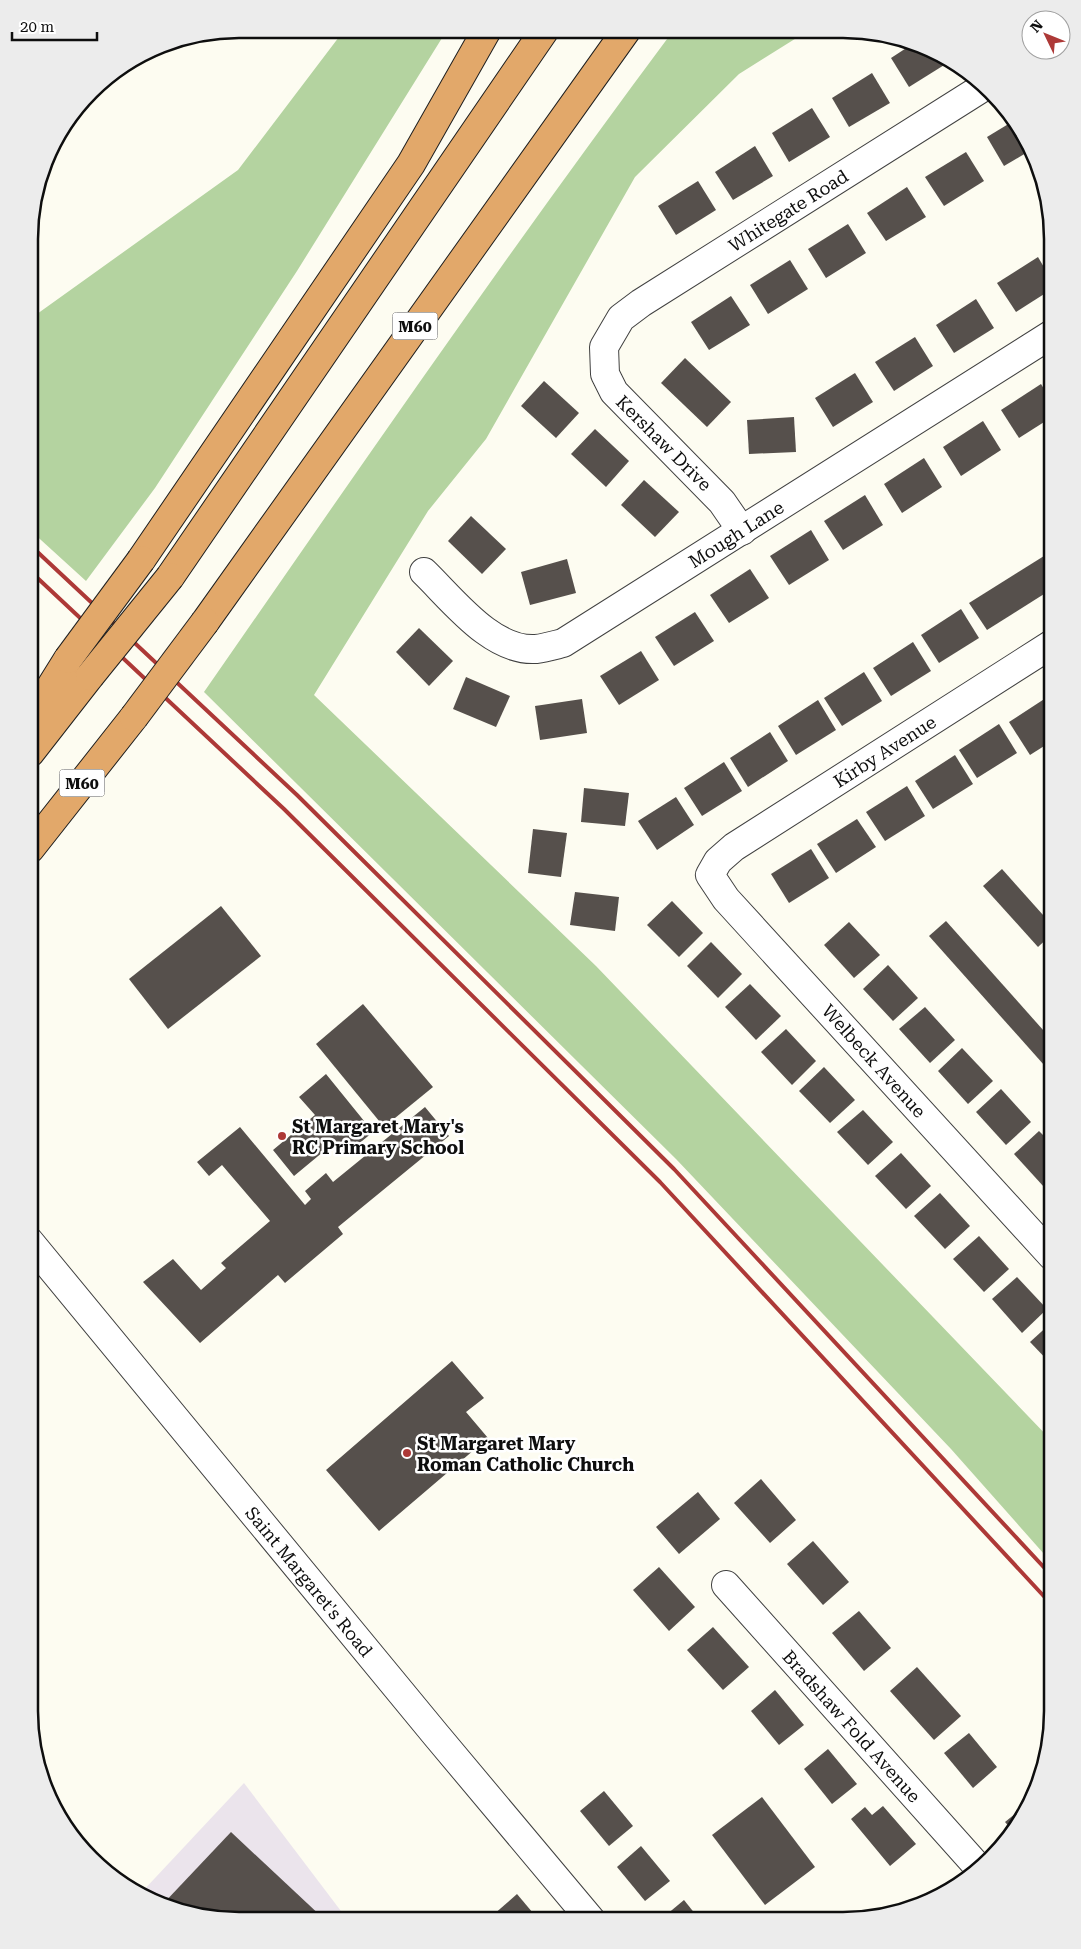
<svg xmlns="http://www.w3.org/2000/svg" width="1081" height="1949" font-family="'Roboto Serif',serif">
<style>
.industrial{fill:#ebe4ec}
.forest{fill:#b4d3a0}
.building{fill:#56504c}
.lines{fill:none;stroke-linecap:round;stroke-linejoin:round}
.street-casing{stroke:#414141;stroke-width:30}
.highway-casing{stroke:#1f1f1f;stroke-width:30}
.street{stroke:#fff;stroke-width:28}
.highway{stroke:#e2a86a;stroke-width:28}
.rail{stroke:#ad3937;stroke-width:4}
.highway-bridge-casing{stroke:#1f1f1f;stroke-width:30;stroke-linecap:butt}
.highway-bridge{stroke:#e2a86a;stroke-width:28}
.poi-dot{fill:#ad3937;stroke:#fff;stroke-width:2}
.labels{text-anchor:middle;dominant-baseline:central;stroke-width:5;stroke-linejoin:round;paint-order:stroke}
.shield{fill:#fff;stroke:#565656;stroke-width:1}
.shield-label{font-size:16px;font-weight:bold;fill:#0e0e0e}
.street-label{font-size:18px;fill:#0e0e0e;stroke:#fff}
.poi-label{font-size:18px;font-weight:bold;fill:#0e0e0e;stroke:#fff;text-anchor:start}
.rim{fill:none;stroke:#0e0e0e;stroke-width:2.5}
</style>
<rect width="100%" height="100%" fill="#fdfcf1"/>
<!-- industrial -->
<polygon class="industrial" points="244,1783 347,1919 211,1918 158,1904 140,1894"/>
<!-- forest -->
<g class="forest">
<polygon points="345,29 447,30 297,271 155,488 86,581 30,530 30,319 238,170"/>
<path d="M673,31L806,32L739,74L635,177L486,439L428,511L314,695L596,966L1052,1441V1563L951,1449L676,1159L204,692C358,470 511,248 673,31Z"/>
</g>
<!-- building -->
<g class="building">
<polygon points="914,43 935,50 947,58 949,62 909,87 891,58"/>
<polygon points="872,73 890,103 849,127 832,98"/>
<polygon points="812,108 830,137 789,162 772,133"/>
<polygon points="1015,120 1031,150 1004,166 987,137"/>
<polygon points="755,146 773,176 733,200 715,172"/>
<polygon points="966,152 984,181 944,206 925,177"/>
<polygon points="698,181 716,210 676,235 658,206"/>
<polygon points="907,187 926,217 886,241 867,213"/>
<polygon points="848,224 866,253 826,278 808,249"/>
<polygon points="1038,257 1052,281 1052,289 1016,312 997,283"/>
<polygon points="790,260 808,289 768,314 750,285"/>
<polygon points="731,296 750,325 709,350 691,322"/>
<polygon points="976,299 994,328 954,353 936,325"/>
<polygon points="915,337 933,366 894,391 875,362"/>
<polygon points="685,358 731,402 707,427 661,383"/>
<polygon points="855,373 873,402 833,427 815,398"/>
<polygon points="544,381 579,413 556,438 521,406"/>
<polygon points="1041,384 1052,402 1052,417 1019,438 1001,410"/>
<polygon points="794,417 796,452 749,454 747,420"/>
<polygon points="983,421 1001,450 961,476 943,447"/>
<polygon points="595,429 629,461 606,487 571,454"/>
<polygon points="924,458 942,487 902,513 884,484"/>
<polygon points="644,480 679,512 655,537 621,505"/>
<polygon points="865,495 883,525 843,550 824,521"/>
<polygon points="471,516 506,549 482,574 448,541"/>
<polygon points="811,530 829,560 789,585 770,556"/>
<polygon points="1052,551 1052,589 987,630 969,603"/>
<polygon points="567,559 576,593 530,605 521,572"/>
<polygon points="750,569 769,598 729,623 710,595"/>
<polygon points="961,609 979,638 939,663 921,635"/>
<polygon points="695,612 714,641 674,666 655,637"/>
<polygon points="419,628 453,661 429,686 396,652"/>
<polygon points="913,642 931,671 891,696 873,668"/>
<polygon points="641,651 659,680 619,705 600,676"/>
<polygon points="864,672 882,701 842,726 824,698"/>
<polygon points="466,677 510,696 496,727 453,709"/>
<polygon points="1052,694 1052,741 1030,755 1009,722"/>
<polygon points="582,699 587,733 540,740 535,706"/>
<polygon points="818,700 836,730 796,755 778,726"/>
<polygon points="999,724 1017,753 977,778 959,750"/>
<polygon points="770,732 788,761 748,787 730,758"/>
<polygon points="955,755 973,784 933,809 915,781"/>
<polygon points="724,762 742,791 702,816 684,788"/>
<polygon points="907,786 925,816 885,841 866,812"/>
<polygon points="584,788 629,793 625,826 581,822"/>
<polygon points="676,797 694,825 657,850 638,821"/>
<polygon points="857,819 876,847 836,873 817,844"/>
<polygon points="533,829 567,833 561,877 528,873"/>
<polygon points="811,849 829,878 789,903 771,874"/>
<polygon points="1002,869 1052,925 1052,934 1038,947 983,886"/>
<polygon points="575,892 619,897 615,931 570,925"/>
<polygon points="672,901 703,933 679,957 647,925"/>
<polygon points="221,906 261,956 168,1029 129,979"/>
<polygon points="946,921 1052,1040 1052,1074 929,936"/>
<polygon points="849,922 880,955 854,978 824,945"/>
<polygon points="711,942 742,974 718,998 687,966"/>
<polygon points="888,965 918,998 893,1021 863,989"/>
<polygon points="750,984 781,1016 756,1040 725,1007"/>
<polygon points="363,1004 433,1087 384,1127 316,1044"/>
<polygon points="925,1007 955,1040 930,1063 899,1029"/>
<polygon points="786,1029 816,1061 792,1085 761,1052"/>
<polygon points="962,1048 993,1081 968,1104 938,1071"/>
<polygon points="824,1067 855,1100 830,1123 799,1091"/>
<polygon points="326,1074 373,1132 345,1155 335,1142 294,1176 273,1150 315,1115 299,1097"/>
<polygon points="1001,1089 1031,1122 1006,1145 976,1112"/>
<polygon points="425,1107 449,1136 338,1227 343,1234 285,1283 278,1275 200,1343 143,1282 173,1259 201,1290 226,1268 221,1263 270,1221 222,1165 209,1176 197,1162 240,1127 305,1205 311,1199 305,1191 326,1173 333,1182"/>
<polygon points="863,1110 893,1142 868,1165 837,1132"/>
<polygon points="1039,1131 1052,1144 1052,1180 1044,1187 1014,1154"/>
<polygon points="901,1153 931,1186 906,1209 875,1176"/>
<polygon points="940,1193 970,1226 945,1249 914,1216"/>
<polygon points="979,1236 1009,1269 984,1292 953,1259"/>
<polygon points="1017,1277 1047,1309 1022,1333 992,1299"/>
<polygon points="1052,1322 1052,1365 1030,1342"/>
<polygon points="452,1361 484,1398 466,1412 488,1438 379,1531 326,1470"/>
<polygon points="761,1479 796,1520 770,1543 734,1503"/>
<polygon points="698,1492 720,1519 679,1554 656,1527"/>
<polygon points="813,1541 849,1582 823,1605 787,1564"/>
<polygon points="659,1567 695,1607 669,1631 633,1590"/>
<polygon points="859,1611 891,1648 864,1671 832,1633"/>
<polygon points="713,1627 749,1667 723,1690 687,1650"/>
<polygon points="917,1667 961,1716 934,1740 890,1691"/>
<polygon points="775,1690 804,1725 779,1745 751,1711"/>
<polygon points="969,1733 997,1767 973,1788 944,1753"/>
<polygon points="828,1749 857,1784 832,1804 804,1769"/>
<polygon points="604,1791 633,1826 609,1846 580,1811"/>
<polygon points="762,1797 815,1867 765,1905 712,1835"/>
<polygon points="1030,1802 1013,1831 1005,1822"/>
<polygon points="883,1806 916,1844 890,1866 851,1819 865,1807 872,1815"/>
<polygon points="231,1832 324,1919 211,1918 162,1905"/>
<polygon points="641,1846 670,1881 645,1901 617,1867"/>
<polygon points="517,1894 538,1919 497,1919 493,1915"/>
<polygon points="684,1900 700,1920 660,1920"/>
</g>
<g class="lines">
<defs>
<g id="street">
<path id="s1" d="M742,531L722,502L614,392L605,374L604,347L621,318L641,303L985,86"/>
<path id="s2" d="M424,572C453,600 492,652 536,649C545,648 555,645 563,643L1052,334"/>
<path id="s3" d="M29,1241L436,1735L591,1920"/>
<path id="s4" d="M1052,1256L726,899L710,875L718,861L734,847L1052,644"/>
<path id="s5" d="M726,1585L978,1867"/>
</g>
<g id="highway">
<polyline points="141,560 411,164 487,30"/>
<polyline points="170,577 544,31"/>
<polyline points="205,622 626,31"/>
<polyline points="30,720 68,659"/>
<polyline points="30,753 90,676"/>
<polyline points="30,849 134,717"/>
</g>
</defs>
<!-- street casing -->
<use href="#street" class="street-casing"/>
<!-- highway casing -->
<use href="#highway" class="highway-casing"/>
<!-- street -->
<use href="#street" class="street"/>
<!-- highway -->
<use href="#highway" class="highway"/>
<!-- rail -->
<g class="rail">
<polyline points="30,545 297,795 674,1169 1052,1576"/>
<polyline points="30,571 284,809 660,1182 1052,1605"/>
</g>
<defs>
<g id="highway-bridge">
<polyline points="68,659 141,560"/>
<polyline points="90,676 170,577"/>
<polyline points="134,717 205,622"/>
</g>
</defs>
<!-- highway-bridge casing -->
<use href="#highway-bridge" class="highway-bridge-casing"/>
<!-- highway-bridge -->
<use href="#highway-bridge" class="highway-bridge"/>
</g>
<!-- markers -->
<g class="poi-dot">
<circle cx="282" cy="1136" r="5"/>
<circle cx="407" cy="1453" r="5"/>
</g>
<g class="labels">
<!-- shield labels -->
<g class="shield">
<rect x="392.5" y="312.5" width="45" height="27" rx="4"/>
<rect x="59.5" y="769.5" width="45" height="27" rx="4"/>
</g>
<g class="shield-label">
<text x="415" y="326">M60</text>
<text x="82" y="783">M60</text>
</g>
<!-- street labels -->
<g class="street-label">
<text stroke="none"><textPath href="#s1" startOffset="469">Whitegate Road</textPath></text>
<text transform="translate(664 443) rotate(45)">Kershaw Drive</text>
<text stroke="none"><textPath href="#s2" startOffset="372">Mough Lane</textPath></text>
<text stroke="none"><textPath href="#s4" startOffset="728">Kirby Avenue</textPath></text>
<text transform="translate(874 1061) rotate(48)">Welbeck Avenue</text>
<text stroke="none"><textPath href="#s3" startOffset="441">Saint Margaret's Road</textPath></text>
<text stroke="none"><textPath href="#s5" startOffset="189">Bradshaw Fold Avenue</textPath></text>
</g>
<!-- poi labels -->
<g class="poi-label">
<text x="292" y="1126">St Margaret Mary's<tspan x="292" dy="21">RC Primary School</tspan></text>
<text x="417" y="1443">St Margaret Mary<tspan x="417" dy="21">Roman Catholic Church</tspan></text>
</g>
</g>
<!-- crop -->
<path d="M0 0H1081V1949H0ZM239 38H843A201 201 0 0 1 1044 239V1711A201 201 0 0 1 843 1912H239A201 201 0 0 1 38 1711V239A201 201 0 0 1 239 38Z" fill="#ececec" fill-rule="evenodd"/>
<path class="rim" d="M239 38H843A201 201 0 0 1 1044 239V1711A201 201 0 0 1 843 1912H239A201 201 0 0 1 38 1711V239A201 201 0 0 1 239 38Z"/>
<!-- north arrow -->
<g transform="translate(1046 35) rotate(313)"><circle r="24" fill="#ffffff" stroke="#9f9f9f"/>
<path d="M0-4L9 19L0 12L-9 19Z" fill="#ad3937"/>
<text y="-8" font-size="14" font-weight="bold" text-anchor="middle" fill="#0e0e0e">N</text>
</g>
<!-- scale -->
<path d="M12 32v8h85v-8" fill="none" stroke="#0e0e0e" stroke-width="2.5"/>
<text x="20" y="32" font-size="15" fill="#0e0e0e" stroke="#ffffff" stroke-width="4" paint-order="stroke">20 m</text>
</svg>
